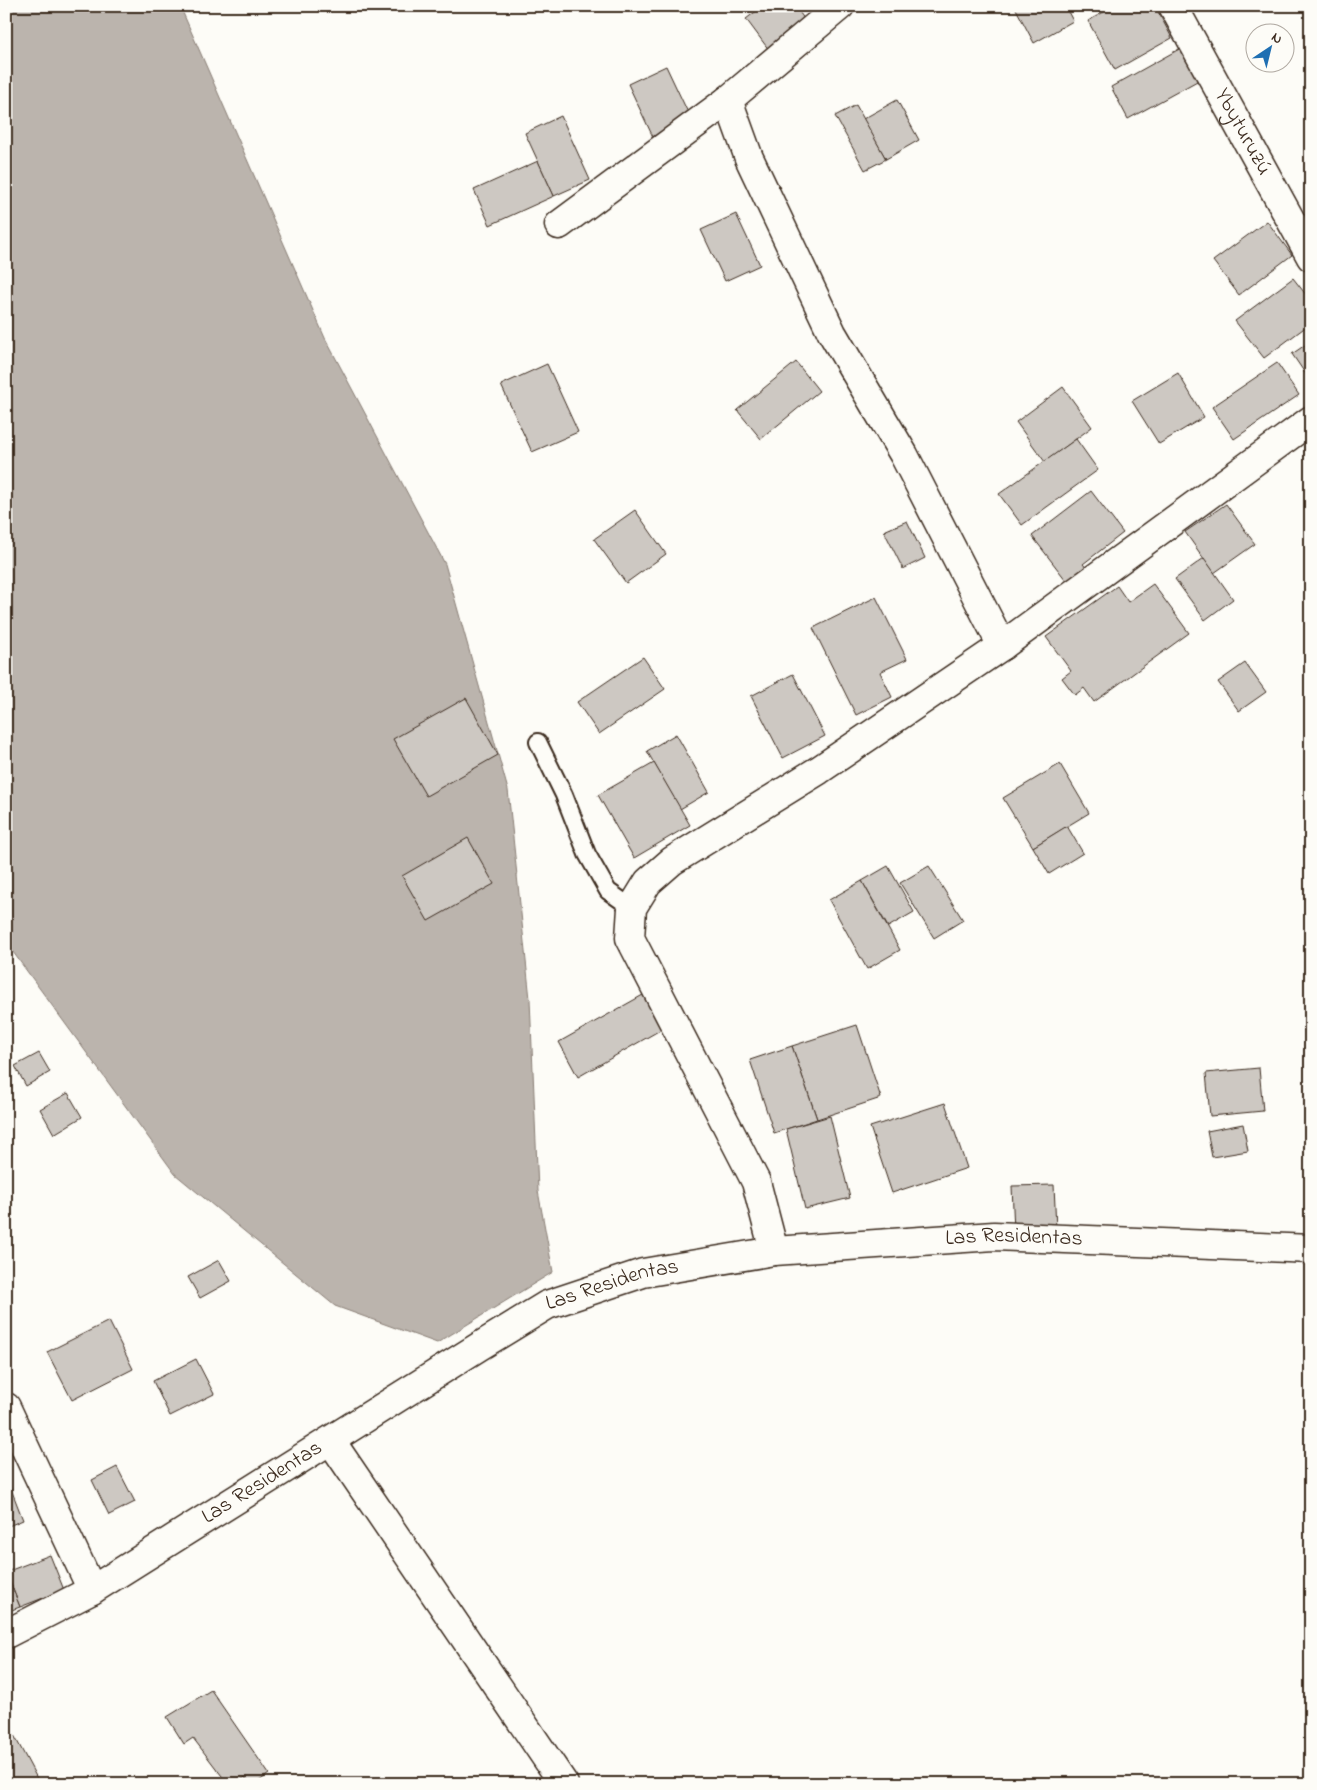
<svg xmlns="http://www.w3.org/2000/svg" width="1317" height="1790" font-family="'Indie Flower',sans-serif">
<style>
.water{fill:#bbb4ad;stroke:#887d74}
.building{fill:#cdc8c2;stroke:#3b2a1e}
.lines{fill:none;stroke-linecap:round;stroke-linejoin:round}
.service-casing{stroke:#3b2a1e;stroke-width:20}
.minor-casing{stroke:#3b2a1e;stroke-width:31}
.service{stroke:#fdfcf7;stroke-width:16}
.minor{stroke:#fdfcf7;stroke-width:28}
.labels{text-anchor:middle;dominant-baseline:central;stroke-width:4;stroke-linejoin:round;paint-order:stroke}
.street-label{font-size:22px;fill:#3b2a1e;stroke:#fdfcf7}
</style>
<rect width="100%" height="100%" fill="#fdfcf7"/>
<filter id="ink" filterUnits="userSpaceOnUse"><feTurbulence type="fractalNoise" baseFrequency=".02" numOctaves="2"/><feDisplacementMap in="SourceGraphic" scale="10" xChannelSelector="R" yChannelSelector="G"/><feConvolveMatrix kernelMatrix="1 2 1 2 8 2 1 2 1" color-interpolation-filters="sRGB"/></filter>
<g filter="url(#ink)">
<!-- water -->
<polygon class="water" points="6,6 180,6 325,338 445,564 508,790 530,999 538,1191 553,1272 437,1343 335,1306 175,1174 13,952 6,934"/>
<!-- building -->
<g class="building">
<polygon points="763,6 795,6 807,23 769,50 746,19"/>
<polygon points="1065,6 1073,21 1034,43 1015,7"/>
<polygon points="1114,6 1155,6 1172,38 1115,70 1088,21"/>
<polygon points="1181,48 1199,80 1128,119 1111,87"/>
<polygon points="666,66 691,119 653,137 628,84"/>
<polygon points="897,100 919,140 886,159 863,119"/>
<polygon points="856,105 886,159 865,170 835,116"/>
<polygon points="561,116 590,180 554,196 525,133"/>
<polygon points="538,161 554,196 490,225 474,190"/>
<polygon points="736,214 760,265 725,281 701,230"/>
<polygon points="1267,221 1292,255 1239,295 1213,261"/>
<polygon points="1293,278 1311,301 1311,323 1264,358 1235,321"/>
<polygon points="1311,341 1311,382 1292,354"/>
<polygon points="796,362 819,391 761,439 737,410"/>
<polygon points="1277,363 1299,395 1234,439 1212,407"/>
<polygon points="547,364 578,432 532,452 501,385"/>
<polygon points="1178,373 1204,417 1159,444 1132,401"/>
<polygon points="1063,387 1092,427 1045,462 1016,422"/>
<polygon points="1076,439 1098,470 1022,525 999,494"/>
<polygon points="1091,491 1123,533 1083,564 1088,570 1069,584 1032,536"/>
<polygon points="1226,504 1255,544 1214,573 1185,532"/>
<polygon points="635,510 666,554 626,583 594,539"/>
<polygon points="907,521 925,558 903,569 884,531"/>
<polygon points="1204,558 1233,599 1205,620 1175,579"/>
<polygon points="1153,584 1189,633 1094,702 1084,688 1075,695 1062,678 1071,671 1046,637 1117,586 1128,602"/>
<polygon points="876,597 907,659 880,672 892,697 856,715 813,628"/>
<polygon points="643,657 665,689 599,734 577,702"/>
<polygon points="1245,663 1266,692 1239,711 1218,682"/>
<polygon points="793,674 825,736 783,758 751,696"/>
<polygon points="466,698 498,755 426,796 393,739"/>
<polygon points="676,734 709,792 680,809 647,751"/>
<polygon points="654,763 690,825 634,858 598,795"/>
<polygon points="1060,764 1089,813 1033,847 1003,798"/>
<polygon points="1067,826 1083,853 1049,874 1033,847"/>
<polygon points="468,838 494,884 428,921 402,876"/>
<polygon points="888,866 914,912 888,927 862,881"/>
<polygon points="929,866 963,920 934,938 900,883"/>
<polygon points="862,881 900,950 867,969 829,900"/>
<polygon points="650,991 669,1025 578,1077 559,1042"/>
<polygon points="857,1025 881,1098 817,1119 792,1046"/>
<polygon points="792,1046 817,1119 774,1133 750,1060"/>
<polygon points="39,1053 50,1072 26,1086 15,1066"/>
<polygon points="1259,1068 1263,1111 1210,1116 1206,1073"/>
<polygon points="68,1093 82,1117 54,1134 40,1109"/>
<polygon points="945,1103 967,1168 892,1193 870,1127"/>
<polygon points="830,1116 850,1198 805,1209 786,1129"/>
<polygon points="1243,1124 1248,1151 1212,1157 1207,1131"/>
<polygon points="6,1139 11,1148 6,1151"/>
<polygon points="1054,1185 1056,1229 1014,1231 1012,1186"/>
<polygon points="219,1260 231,1281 200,1298 188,1277"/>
<polygon points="109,1321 133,1369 72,1400 47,1352"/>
<polygon points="196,1359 214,1394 170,1416 153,1381"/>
<polygon points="117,1467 135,1502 109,1515 92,1480"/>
<polygon points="6,1476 23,1520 6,1527"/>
<polygon points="50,1555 64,1590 20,1607 6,1572"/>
<polygon points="6,1572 20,1607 6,1612"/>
<polygon points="211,1690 269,1774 255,1784 249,1784 245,1777 236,1784 228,1784 193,1738 184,1744 167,1717"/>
<polygon points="7,1722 40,1784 6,1784"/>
</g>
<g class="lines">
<defs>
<polyline id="service" points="538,742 564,795 587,854 608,891 632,908"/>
<g id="minor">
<path id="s1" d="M1173,6L1311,257"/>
<polyline points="728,100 749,158 832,333 904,455 1002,646"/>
<polyline points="559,225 728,100 840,6"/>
<polyline points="774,1251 756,1182 630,938 632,908 648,882 672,861 819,770 1002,646 1311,420"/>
<polyline points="6,1407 92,1590"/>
<polyline points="331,1441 564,1784"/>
<path id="s2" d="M6,1634L92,1590L480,1346L547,1305L643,1273L774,1251L994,1236L1311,1249"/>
</g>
</defs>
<!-- service casing -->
<use href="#service" class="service-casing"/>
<!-- minor casing -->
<use href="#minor" class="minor-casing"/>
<!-- service -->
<use href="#service" class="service"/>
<!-- minor -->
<use href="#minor" class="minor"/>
</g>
</g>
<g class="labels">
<!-- street labels -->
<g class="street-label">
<text stroke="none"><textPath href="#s1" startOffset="144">Ybyturuzú</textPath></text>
<text stroke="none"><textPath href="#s2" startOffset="1108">Las Residentas</textPath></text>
<text stroke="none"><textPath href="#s2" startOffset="702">Las Residentas</textPath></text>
<text stroke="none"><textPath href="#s2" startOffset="298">Las Residentas</textPath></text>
</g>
</g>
<!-- margin -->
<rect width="1317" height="1790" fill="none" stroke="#fdfcf7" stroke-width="25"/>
<rect x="12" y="12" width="1292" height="1765" fill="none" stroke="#3b2a1e" stroke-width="2" filter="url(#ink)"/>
<!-- north arrow -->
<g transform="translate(1270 48) rotate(35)"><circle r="24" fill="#fdfcf7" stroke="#afa8a0"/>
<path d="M0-4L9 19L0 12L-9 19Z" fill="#1f6fb2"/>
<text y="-8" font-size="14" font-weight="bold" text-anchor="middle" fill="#3b2a1e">N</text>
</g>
</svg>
